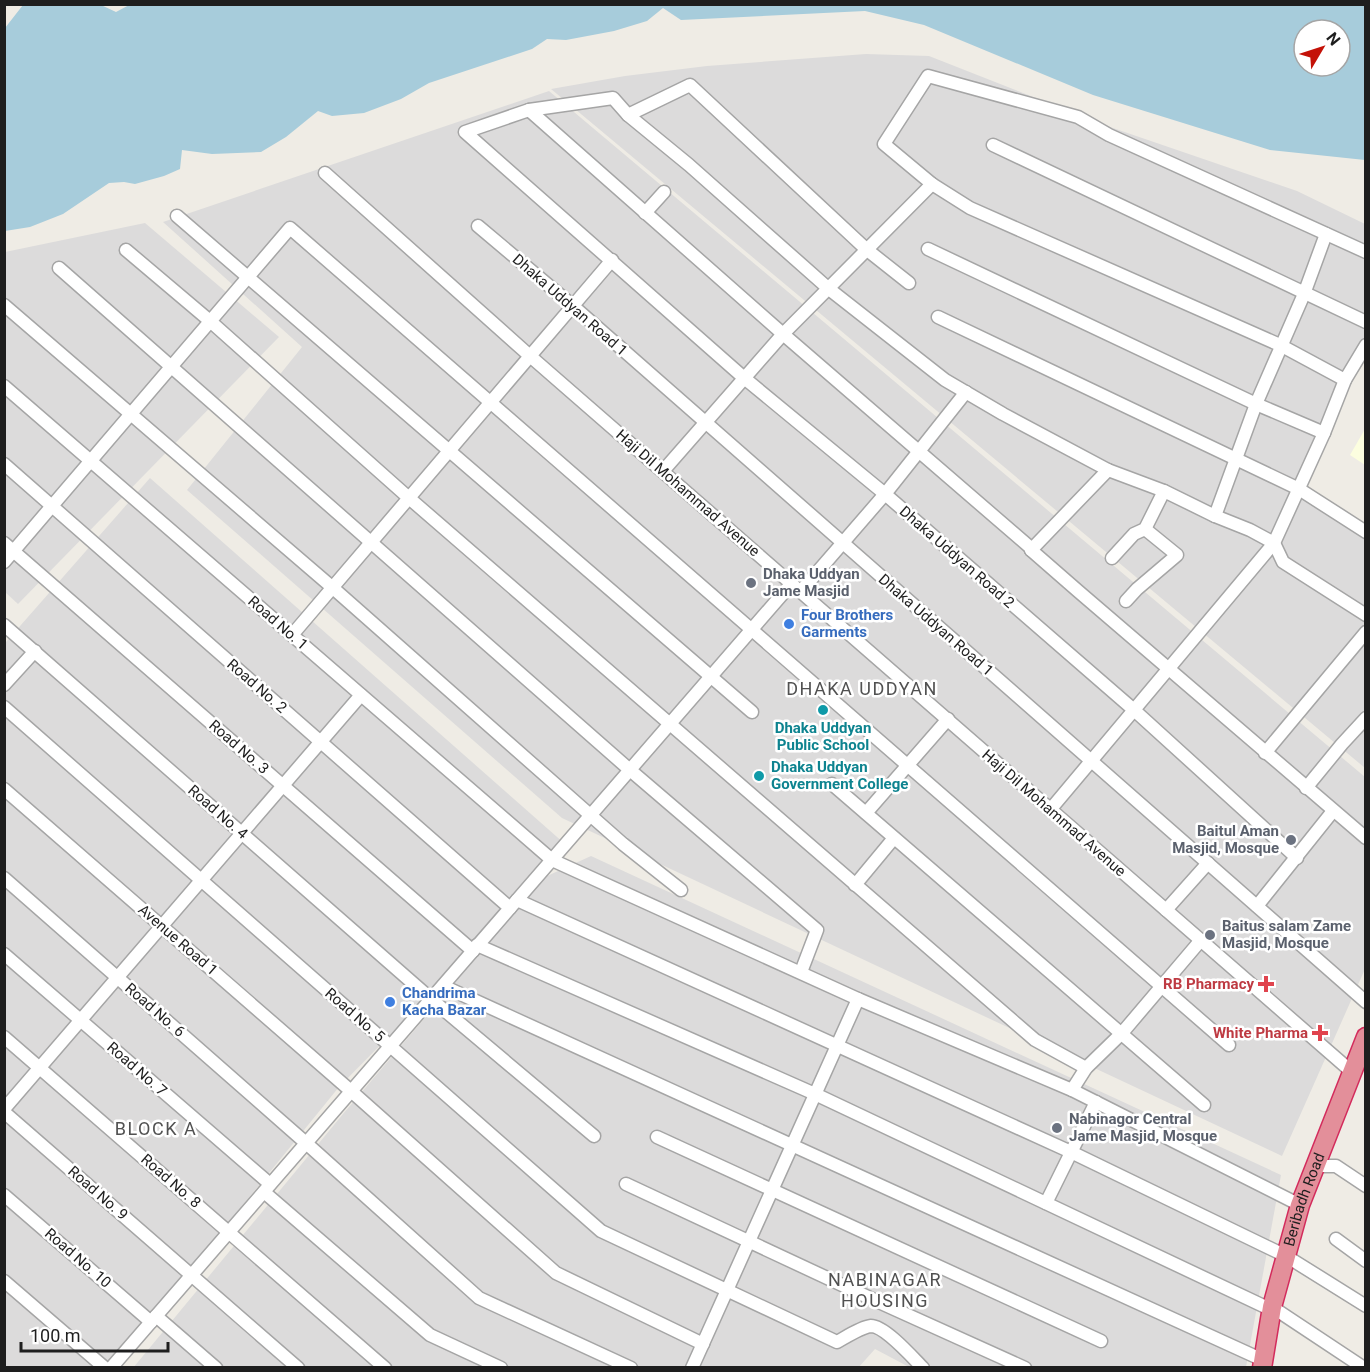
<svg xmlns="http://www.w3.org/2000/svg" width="1370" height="1372" font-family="Roboto,sans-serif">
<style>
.residential{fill:#dcdbdb}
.education{fill:#fcfedf}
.water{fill:#a7ccdb;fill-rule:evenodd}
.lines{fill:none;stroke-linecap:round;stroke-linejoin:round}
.minor-casing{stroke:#a5a5a5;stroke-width:15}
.highway-casing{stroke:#d32b5c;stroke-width:21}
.minor{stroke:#fff;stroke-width:12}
.highway{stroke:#e38f9a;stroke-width:18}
.worship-dot{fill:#6b7280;stroke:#fff;stroke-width:2}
.shop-dot{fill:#3f7fe0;stroke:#fff;stroke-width:2}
.culture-dot{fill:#0f9aa8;stroke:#fff;stroke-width:2}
.health-dot{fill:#e0444e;stroke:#fff;stroke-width:2}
.labels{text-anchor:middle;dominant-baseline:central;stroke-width:5;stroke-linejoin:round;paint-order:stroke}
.street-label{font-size:15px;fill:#1e1e1e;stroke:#fff}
.worship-label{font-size:15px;font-weight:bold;fill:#5b616d;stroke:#fff;text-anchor:start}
.shop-label{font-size:15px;font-weight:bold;fill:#366cbe;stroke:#fff;text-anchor:start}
.culture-label{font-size:15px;font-weight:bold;fill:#0d838f;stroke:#fff}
.health-label{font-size:15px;font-weight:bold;fill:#be3a42;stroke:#fff;text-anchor:end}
.quarter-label{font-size:18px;letter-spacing:1.5px;fill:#515151;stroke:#fff}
</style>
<rect width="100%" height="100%" fill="#efece5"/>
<!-- residential -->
<g class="residential">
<polygon points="866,54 929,56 1110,127 1297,191 1365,224 1365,345 1305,487 1365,524 1365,768 551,89 625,76 707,66"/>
<polygon points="549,91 1365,777 1365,969 1282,1156 562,818 187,490 302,347 163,222"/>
<polygon points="145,223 279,337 18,604 5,592 5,252"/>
<polygon points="150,478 565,844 473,951 339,1087 111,1367 5,1367 4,641 6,642"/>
<polygon points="591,856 1281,1175 1246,1367 909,1367 875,1349 858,1368 133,1368 343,1114 545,877"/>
</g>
<!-- education -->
<polygon class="education" points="1365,429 1365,465 1350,455"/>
<!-- water -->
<path class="water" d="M23,5H101L116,12L131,4L1365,5V160L1270,150L1093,95L924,25L865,11L681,20L663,8L647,21L614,31L566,40L547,39L532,49L429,83L401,99L364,113L332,116L318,111L286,137L261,152L212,154L182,150L180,169L164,176L135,184L124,182L109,183L63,214L30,227L5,231V28ZM1304,30H1340V66H1304Z"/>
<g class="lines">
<defs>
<g id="minor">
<polyline points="529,110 783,334 1032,549 1031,550 1078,591 1366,838"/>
<polyline points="628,115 690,85 866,249 909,283"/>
<polyline points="993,145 1366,322"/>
<polyline points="325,173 530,356 1352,1072"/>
<polyline points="645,213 664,192"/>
<polyline points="177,216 752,712"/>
<polyline points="478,226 573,306 1366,1002"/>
<polyline points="928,249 1256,404 1324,433"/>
<polyline points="126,250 210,321 409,498 1035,1040 1086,1068"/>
<polyline points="59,268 630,770 817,930 801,972"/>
<polyline points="4,305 333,588 623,844 681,890"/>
<polyline points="938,317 1299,489 1366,532"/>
<polyline points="1345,380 1280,345 970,208 932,184 884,144 928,76 1078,117 1109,135 1366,252"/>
<polyline points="4,386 552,860 858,999 1072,1090 1300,1205"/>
<polyline points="4,464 510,908"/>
<polyline points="663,471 783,334 932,184"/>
<polyline points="1215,516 1256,404 1304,294 1326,234"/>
<polyline points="4,543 473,951"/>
<polyline points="1031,550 1108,470"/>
<polyline points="1112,558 1134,534 1145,529 1164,491"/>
<polyline points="4,562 290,228 1229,1045"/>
<polyline points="801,591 885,494 966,392"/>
<polyline points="1126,601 1137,589 1177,555 1145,529"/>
<polyline points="4,625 431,999 594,1136"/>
<polyline points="292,635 612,260"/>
<polyline points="4,685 35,651"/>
<path d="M4,707L601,1231L837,1342C846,1337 861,1327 871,1326C885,1326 913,1358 923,1368"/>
<polyline points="1265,753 1366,632"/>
<polyline points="832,784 1204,1105"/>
<polyline points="1306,788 1342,744 1366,718"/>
<polyline points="4,789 351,1091 556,1273 703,1344"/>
<polyline points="1050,810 1274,543 1324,433 1345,380 1366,345"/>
<polyline points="866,813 948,719"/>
<polyline points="1297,858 1134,710 885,494 743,377 465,132 529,110 613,98 628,115 689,165 829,289 945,380 1003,414 1108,470 1164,491 1215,516 1250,530 1274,543 1283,562 1366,615"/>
<polyline points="4,878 306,1143 479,1298 631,1368"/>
<polyline points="855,885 894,838"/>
<polyline points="517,900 1071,1152 1286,1256 1366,1306"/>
<polyline points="1257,906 1333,811"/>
<polyline points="1166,910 1208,863"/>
<polyline points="477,945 815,1094 1272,1310"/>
<polyline points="4,954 270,1184"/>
<polyline points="443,986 1263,1360"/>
<polyline points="4,1037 385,1368"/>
<polyline points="1072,1090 1086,1068 1122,1033 1201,940"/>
<polyline points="4,1109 361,695"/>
<polyline points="4,1112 298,1368"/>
<polyline points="657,1137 1101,1341"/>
<polyline points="1314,1166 1336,1166 1366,1186"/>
<polyline points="626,1184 870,1298 1025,1368"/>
<polyline points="264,1192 430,1335 501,1368"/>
<polyline points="4,1195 151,1322"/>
<polyline points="1046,1203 1096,1102"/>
<polyline points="1336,1239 1366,1261"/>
<polyline points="4,1281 105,1368"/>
<polyline points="1272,1307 1364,1368"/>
<polyline points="156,1316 216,1368"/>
<polyline points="111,1368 792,583"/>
<polyline points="692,1368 858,999"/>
</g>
<g id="highway">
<path id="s1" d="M1262,1368L1272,1307L1300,1205L1366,1037"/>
</g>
</defs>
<!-- minor casing -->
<use href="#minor" class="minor-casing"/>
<!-- highway casing -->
<use href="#highway" class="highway-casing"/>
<!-- minor -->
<use href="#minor" class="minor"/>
<!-- highway -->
<use href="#highway" class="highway"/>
</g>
<!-- markers -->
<g class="worship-dot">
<circle cx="751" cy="583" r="6"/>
<circle cx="1291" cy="840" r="6"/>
<circle cx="1210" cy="935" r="6"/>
<circle cx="1057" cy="1128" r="6"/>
</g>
<g class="shop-dot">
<circle cx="789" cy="624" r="6"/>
<circle cx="390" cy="1002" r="6"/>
</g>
<g class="culture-dot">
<circle cx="823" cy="710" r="6"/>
<circle cx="759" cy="776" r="6"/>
</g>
<g class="health-dot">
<path d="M1263 975h6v6h6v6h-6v6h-6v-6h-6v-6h6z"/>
<path d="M1317 1024h6v6h6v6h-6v6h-6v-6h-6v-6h6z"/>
</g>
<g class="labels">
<!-- street labels -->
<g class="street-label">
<text transform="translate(570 305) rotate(41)">Dhaka Uddyan Road 1</text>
<text transform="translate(688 493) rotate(41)">Haji Dil Mohammad Avenue</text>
<text transform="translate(957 557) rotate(41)">Dhaka Uddyan Road 2</text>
<text transform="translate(278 623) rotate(41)">Road No. 1</text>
<text transform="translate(936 625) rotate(41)">Dhaka Uddyan Road 1</text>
<text transform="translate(257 686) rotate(41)">Road No. 2</text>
<text transform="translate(239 747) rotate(41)">Road No. 3</text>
<text transform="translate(218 812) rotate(41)">Road No. 4</text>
<text transform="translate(1054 813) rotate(41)">Haji Dil Mohammad Avenue</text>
<text transform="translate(178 940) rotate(41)">Avenue Road 1</text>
<text transform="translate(155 1010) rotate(41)">Road No. 6</text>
<text transform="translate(355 1015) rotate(41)">Road No. 5</text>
<text transform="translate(137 1069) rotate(41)">Road No. 7</text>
<text transform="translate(171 1181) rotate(41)">Road No. 8</text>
<text transform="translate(98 1193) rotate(41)">Road No. 9</text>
<text stroke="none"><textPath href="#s1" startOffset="174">Beribadh Road</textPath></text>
<text transform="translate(78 1258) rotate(41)">Road No. 10</text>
</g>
<!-- worship labels -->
<g class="worship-label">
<text x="763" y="574">Dhaka Uddyan<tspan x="763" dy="17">Jame Masjid</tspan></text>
<text x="1279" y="831" text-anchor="end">Baitul Aman<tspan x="1279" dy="17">Masjid, Mosque</tspan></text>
<text x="1222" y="926">Baitus salam Zame<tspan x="1222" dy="17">Masjid, Mosque</tspan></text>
<text x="1069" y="1119">Nabinagor Central<tspan x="1069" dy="17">Jame Masjid, Mosque</tspan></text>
</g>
<!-- shop labels -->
<g class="shop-label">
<text x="801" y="615">Four Brothers<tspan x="801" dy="17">Garments</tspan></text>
<text x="402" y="993">Chandrima<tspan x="402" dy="17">Kacha Bazar</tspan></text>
</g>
<!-- culture labels -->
<g class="culture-label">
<text x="823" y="728">Dhaka Uddyan<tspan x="823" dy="17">Public School</tspan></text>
<text x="771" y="767" text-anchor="start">Dhaka Uddyan<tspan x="771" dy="17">Government College</tspan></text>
</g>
<!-- health labels -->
<g class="health-label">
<text x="1254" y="984">RB Pharmacy</text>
<text x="1308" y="1033">White Pharma</text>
</g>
<!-- quarter labels -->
<g class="quarter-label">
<text x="862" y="688">DHAKA UDDYAN</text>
<text x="156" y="1128">BLOCK A</text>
<text x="885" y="1279">NABINAGAR<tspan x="885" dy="21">HOUSING</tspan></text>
</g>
</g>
<!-- border -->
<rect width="1370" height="1372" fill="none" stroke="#1e1e1e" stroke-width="12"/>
<!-- north arrow -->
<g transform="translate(1322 48) rotate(51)"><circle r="28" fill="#ffffff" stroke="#a5a5a5" stroke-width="1.5"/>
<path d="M0-4.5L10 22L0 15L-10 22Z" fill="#c41208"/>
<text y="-9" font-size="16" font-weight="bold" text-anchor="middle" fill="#1e1e1e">N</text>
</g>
<!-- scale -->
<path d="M21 1342v9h147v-9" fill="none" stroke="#1e1e1e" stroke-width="3"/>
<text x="30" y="1342" font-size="18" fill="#1e1e1e" stroke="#ffffff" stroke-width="4.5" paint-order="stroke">100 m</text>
</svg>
